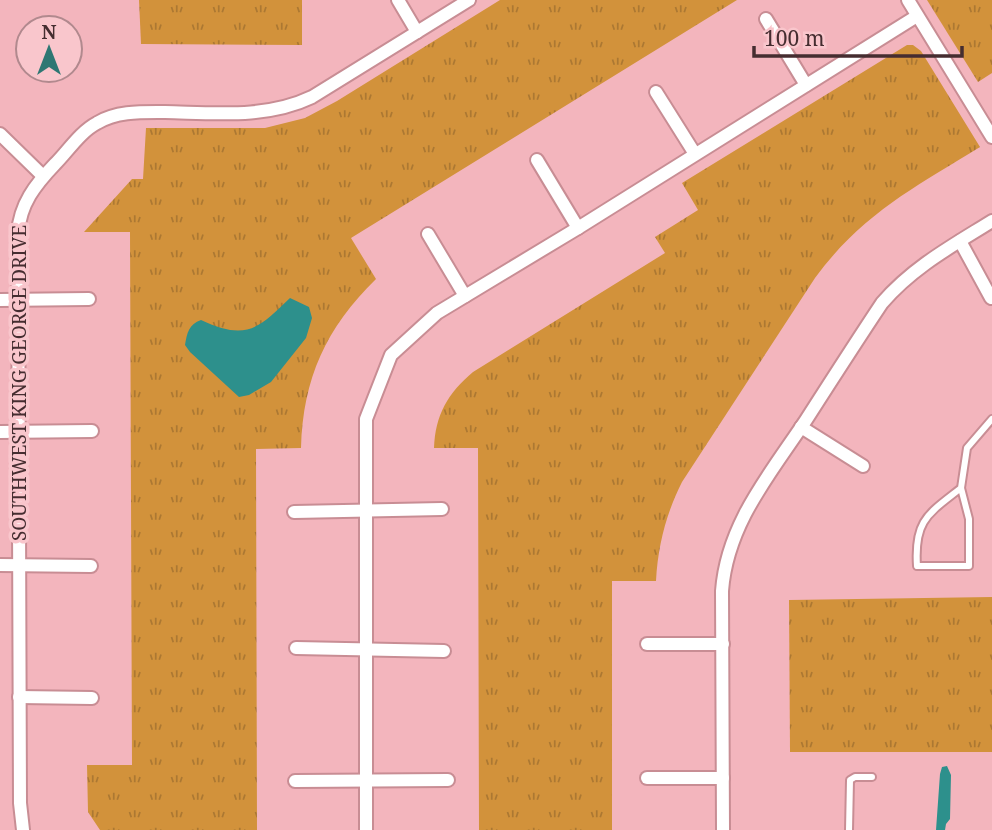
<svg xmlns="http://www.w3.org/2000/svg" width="992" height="830" font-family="'Noto Serif',serif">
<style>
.grass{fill:url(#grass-tufts)}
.water{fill:#2d908c}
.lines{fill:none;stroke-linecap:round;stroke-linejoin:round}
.lane-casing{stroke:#c88d94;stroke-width:10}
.street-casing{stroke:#c88d94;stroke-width:16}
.lane{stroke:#fff;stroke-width:6}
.street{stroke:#fff;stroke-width:12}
.labels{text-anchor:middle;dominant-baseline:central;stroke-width:7;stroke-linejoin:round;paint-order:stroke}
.street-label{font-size:19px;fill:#452d30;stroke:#f9c6cc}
</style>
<defs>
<pattern id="grass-tufts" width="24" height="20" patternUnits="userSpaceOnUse" patternTransform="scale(1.75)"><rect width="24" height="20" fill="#d2923b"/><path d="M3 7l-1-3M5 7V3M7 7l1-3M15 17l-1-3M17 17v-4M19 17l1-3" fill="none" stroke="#ac7832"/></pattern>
</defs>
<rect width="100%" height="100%" fill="#f3b5bd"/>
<!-- grass -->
<g class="grass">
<polygon points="139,0 302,0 302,45 141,44"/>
<path d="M500,0H737L351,238L376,279C326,328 303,378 301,448L256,449L257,830H100L88,812L87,765H132L130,232H84L132,179H143L146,128H265L305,118L337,101Z"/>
<polygon points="927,0 992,0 992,73 978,82"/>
<path d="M907,45H913L921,51L980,147C915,187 862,214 815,278L682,482C666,514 658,545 656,581H612V830H479L478,448H434C435,415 448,393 473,372L665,253L655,237L698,210L682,183Z"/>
<polygon points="992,597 992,752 790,752 789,600"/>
</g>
<!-- water -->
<g class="water">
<path d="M290,298L309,307L312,318L306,338L271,382L249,395L239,397L190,352L185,345C187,333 189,324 201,320C246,341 258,329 290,298Z"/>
<polygon points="947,766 951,775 950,819 946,824 945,830 936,830 940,774 942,767"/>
</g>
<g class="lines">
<defs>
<g id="lane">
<path d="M961,488C928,514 914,520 917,566H969V519L961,488L967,448L992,419"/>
<polyline points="849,830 850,780 855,777 872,777"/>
</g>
<g id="street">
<polyline points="398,0 417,32"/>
<polyline points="908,0 992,137"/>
<polyline points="766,19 806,85"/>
<polyline points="656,92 695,154"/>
<polyline points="0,134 43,176"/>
<polyline points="537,160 578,228"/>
<polyline points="428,234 465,296"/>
<polyline points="960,241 991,298"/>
<polyline points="0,300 89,299"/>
<polyline points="801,427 863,466"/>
<polyline points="0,432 92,431"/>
<polyline points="294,512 442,509"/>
<polyline points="0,565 91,566"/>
<polyline points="647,644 723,644"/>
<polyline points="296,648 444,651"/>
<polyline points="19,697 92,698"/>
<polyline points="647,778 723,778"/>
<polyline points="295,781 448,780"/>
<path d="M23,830L20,803L18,233C20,204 35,185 55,164C68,151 80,132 97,123C117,111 141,112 165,112C214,113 266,119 312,97L469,0"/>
<polyline points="366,830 366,419 391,355 437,313 578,228 917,16"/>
<path d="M723,830L722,591C727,524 770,474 806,420C831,381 856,342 882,303C913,267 952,246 992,221"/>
</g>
</defs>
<!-- lane casing -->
<use href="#lane" class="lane-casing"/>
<!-- street casing -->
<use href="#street" class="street-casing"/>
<!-- lane -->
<use href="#lane" class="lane"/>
<!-- street -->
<use href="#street" class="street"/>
</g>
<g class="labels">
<!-- street labels -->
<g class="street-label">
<text transform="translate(19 383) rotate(-90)">SOUTHWEST KING GEORGE DRIVE</text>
</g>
</g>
<!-- north arrow -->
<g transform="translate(49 49)"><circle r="33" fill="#f9c6cc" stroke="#b1898e" stroke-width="2"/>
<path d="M0-5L12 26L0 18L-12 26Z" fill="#2e7773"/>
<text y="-10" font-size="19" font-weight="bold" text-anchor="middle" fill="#452d30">N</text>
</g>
<!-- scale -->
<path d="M754 46v10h208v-10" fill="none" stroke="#452d30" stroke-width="3.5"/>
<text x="764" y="46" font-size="21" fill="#452d30" stroke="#f9c6cc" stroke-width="5" paint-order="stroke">100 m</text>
</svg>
